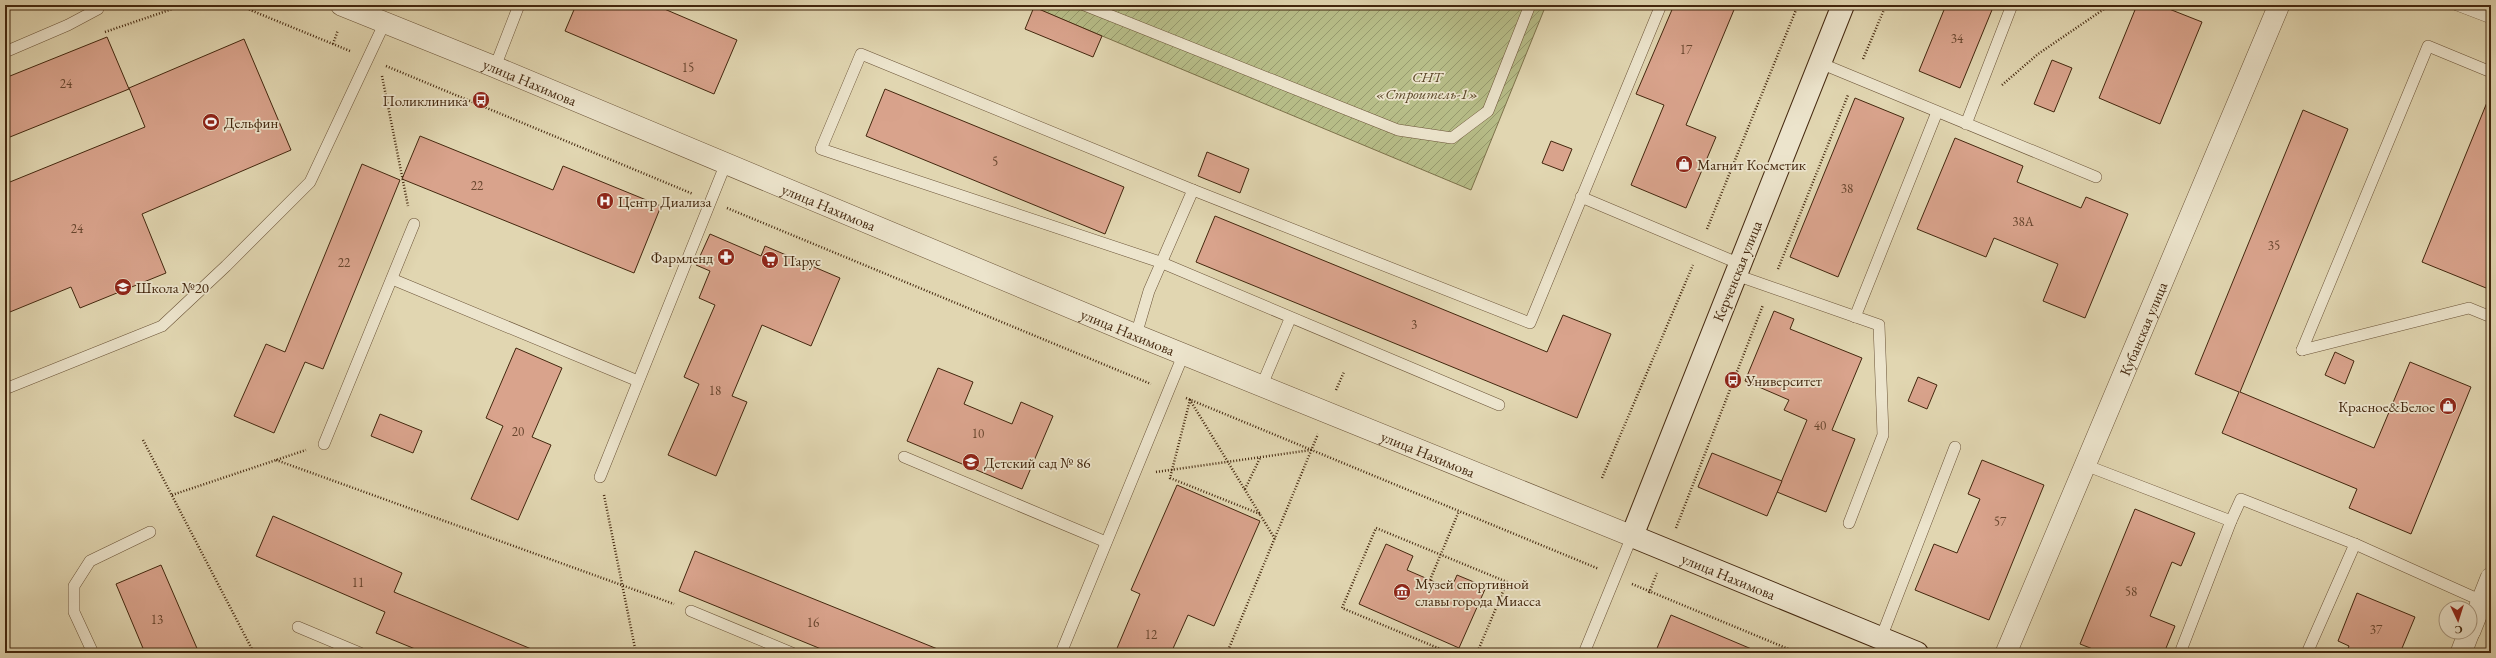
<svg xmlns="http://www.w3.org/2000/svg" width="2496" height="658" font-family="'EB Garamond',serif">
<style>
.garden{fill:url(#garden-furrows);stroke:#7d724b}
.building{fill:#d9a38c;stroke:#43270e}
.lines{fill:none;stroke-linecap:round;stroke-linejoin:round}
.lane-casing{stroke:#6a5337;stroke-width:12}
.street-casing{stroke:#6a5337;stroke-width:22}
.secondary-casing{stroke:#43270e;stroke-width:24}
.path{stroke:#43270e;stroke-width:2.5;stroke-dasharray:1 2;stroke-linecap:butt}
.lane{stroke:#ece4cc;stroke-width:11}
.street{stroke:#ece4cc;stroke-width:21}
.secondary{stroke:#ece4cc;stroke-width:22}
.labels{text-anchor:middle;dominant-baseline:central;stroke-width:3.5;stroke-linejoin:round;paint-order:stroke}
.number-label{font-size:13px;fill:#68462e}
.park-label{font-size:15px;font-style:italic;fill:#5a4526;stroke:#ece4cc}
.street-label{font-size:15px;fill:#43270e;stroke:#ece4cc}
.poi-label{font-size:15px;fill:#43270e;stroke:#ece4cc;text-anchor:start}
</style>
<defs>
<pattern id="garden-furrows" width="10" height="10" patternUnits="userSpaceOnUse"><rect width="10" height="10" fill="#b7bd88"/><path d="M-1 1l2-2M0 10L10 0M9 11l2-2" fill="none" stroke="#969a6e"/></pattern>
</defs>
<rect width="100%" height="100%" fill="#e1d6b1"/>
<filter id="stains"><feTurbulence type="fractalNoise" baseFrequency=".005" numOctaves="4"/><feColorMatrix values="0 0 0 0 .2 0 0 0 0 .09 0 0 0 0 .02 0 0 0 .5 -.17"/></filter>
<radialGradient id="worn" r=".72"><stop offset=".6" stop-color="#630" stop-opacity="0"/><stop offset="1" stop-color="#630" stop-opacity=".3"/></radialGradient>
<!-- garden -->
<polygon class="garden" points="1028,5 1546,5 1471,190"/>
<!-- building -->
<g class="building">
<polygon points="576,5 655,5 737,40 714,94 565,31"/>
<polygon points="1674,5 1736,5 1686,125 1716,137 1686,208 1631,185 1664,105 1636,94"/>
<polygon points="1946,5 1994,5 1960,88 1919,71"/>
<polygon points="2137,5 2159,5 2202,22 2160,124 2099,98"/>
<polygon points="1034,7 1102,36 1093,57 1025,29"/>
<polygon points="107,37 129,89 5,139 5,78"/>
<polygon points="244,39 291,150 142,214 166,273 80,308 71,287 5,314 5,184 145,127 129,88"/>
<polygon points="2052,60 2072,68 2054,112 2034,104"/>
<polygon points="885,89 1124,187 1105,234 866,136"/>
<polygon points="2490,95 2491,95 2491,290 2422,262"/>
<polygon points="1855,98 1904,118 1838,277 1790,257"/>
<polygon points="2303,110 2348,129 2240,392 2374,448 2410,362 2471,387 2411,534 2349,508 2357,489 2222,433 2239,392 2195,374"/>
<polygon points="420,136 553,190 563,166 661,206 634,273 402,179"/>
<polygon points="1955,138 2023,166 2017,182 2081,208 2086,197 2128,214 2085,318 2043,301 2058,264 1994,238 1986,257 1917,229"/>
<polygon points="1551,141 1572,149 1563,171 1542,163"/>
<polygon points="1207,152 1249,169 1240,193 1198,176"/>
<polygon points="362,164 400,180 323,369 305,362 274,433 234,416 266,344 285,352"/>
<polygon points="1215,216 1547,352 1563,315 1611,334 1577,418 1196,262"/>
<polygon points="710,234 761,256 765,246 840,278 811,346 762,325 732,396 747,402 716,476 668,455 699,384 684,377 715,305 699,298 710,271 696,265"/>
<polygon points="1774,311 1794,319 1790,329 1862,358 1832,430 1855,439 1826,512 1777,492 1807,420 1784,410 1789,400 1745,381"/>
<polygon points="516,348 562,368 532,437 551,445 518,520 471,499 503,426 486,418"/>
<polygon points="2335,352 2354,361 2345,384 2325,375"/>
<polygon points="938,368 973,382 964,404 1012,424 1021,402 1053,416 1022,489 907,441"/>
<polygon points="1918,377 1937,385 1927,409 1908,401"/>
<polygon points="380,414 422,431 413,453 371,436"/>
<polygon points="1712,453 1782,481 1767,516 1698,487"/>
<polygon points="1982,460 2044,485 1989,620 1915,590 1934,544 1957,553 1980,499 1968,494"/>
<polygon points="1177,485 1260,521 1214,626 1188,615 1171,653 1115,653 1140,594 1131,590"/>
<polygon points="2135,509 2195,533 2181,566 2172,562 2150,616 2175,626 2164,653 2103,653 2080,644"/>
<polygon points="273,516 402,573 394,592 541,653 425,653 376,633 385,612 256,556"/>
<polygon points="1386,544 1413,556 1407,570 1451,589 1457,575 1486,587 1459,648 1359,604"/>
<polygon points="695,551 945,652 944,653 831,653 679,591"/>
<polygon points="161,565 199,653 145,653 116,584"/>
<polygon points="2357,593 2415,617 2400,653 2346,653 2349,646 2338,641"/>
<polygon points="1671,615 1761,653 1655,653"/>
</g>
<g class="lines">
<defs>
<g id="lane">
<polyline points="1084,5 1398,130 1452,138 1488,111 1530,5"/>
<polyline points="2457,5 2491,18"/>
<polyline points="5,52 68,25 98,9 96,5"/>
<polyline points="1820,63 2096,177"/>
<polyline points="495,67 519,5"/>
<polyline points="1966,124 2012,5"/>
<polyline points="1581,197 1740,264"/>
<polyline points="1736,275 1879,325 1883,435 1849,523"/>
<polyline points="392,279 638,381"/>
<polyline points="1855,317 1937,112"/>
<polyline points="1136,335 1149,291 1193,190"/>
<polyline points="2302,350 2428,46 2491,72"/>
<polyline points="2302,350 2469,308 2491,317"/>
<polyline points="1262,385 1290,319"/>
<polyline points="5,389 162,326 226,266 310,182 385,22"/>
<polyline points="1499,405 1160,262 821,149 861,54 1193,190 1530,323 1661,5"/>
<polyline points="324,444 414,224"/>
<polyline points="904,457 1106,542"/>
<polyline points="2085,465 2231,521 2241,499 2355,544 2482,601"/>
<polyline points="600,477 726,163"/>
<polyline points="691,611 792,653"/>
<polyline points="298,627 360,653"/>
<polyline points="1881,638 1955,447"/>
<polyline points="93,653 74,612 74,586 90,561 150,532"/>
<polyline points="1061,653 1184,353"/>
<polyline points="1584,653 1632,536"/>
<polyline points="2180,653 2231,521"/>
<polyline points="2307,653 2355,544"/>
</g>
<g id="street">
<path id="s1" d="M341,5L495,67L1136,335L1632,536"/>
<polyline points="2470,631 2491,578"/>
<path id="s2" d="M2006,653L2279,5"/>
<polyline points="2461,653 2469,632"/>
</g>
<g id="secondary">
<path id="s3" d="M1843,5L1632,536L1917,653"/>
</g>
</defs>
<!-- lane casing -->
<use href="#lane" class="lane-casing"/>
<!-- street casing -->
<use href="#street" class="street-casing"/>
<!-- secondary casing -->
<use href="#secondary" class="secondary-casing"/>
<!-- path -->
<g class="path">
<polyline points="238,5 350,51"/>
<polyline points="5,9 15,5"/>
<polyline points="105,32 184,5"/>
<polyline points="333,44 338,30"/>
<polyline points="1863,59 1886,5"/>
<polyline points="386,66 693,194"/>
<polyline points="382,76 408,206"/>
<polyline points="2002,85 2038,54 2110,5"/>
<polyline points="727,208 1151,384"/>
<polyline points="1707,229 1798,5"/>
<polyline points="1778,269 1848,95"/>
<polyline points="1336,390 1344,372"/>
<polyline points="1186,398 1599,569"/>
<polyline points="143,440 254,653"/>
<polyline points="276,460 674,604"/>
<polyline points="1156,472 1311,450"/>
<polyline points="1602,478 1693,265"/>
<polyline points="1245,489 1260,458"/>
<polyline points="172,495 306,450"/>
<polyline points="604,495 636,653"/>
<polyline points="1260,514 1170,478 1190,400 1275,539"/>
<polyline points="1676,528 1763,305"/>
<polyline points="1430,580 1459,511"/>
<polyline points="1632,584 1798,653"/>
<polyline points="1649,593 1657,573"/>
<polyline points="1227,653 1318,434"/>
<polyline points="1450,653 1342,608 1376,528 1507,582 1477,653"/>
</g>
<!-- lane -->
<use href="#lane" class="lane"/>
<!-- street -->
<use href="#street" class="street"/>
<!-- secondary -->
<use href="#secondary" class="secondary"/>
</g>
<!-- icons -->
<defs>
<symbol id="bus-disc" viewBox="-11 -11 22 22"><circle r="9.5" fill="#8f2418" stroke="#ece4cc"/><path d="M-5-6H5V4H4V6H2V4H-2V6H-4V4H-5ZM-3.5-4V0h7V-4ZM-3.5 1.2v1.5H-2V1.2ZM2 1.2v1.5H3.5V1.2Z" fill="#fff"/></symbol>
<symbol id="stadium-disc" viewBox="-11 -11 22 22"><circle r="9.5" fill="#8f2418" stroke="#ece4cc"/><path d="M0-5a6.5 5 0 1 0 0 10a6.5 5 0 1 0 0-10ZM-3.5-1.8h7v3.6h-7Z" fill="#fff"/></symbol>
<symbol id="shop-disc" viewBox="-11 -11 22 22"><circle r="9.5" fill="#8f2418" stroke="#ece4cc"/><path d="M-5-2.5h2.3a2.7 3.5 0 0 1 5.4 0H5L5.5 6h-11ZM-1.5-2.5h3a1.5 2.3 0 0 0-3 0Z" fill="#fff"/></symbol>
<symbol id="hospital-disc" viewBox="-11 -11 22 22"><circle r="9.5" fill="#8f2418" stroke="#ece4cc"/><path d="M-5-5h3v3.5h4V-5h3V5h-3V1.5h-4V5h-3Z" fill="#fff"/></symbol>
<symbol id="pharmacy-disc" viewBox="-11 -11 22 22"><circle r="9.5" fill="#8f2418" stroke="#ece4cc"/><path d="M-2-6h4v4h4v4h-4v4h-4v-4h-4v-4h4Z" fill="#fff"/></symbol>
<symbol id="supermarket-disc" viewBox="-11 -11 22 22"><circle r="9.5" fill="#8f2418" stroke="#ece4cc"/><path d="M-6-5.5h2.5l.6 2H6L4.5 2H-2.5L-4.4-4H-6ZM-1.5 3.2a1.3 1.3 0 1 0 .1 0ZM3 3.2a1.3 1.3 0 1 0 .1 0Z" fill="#fff"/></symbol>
<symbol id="school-disc" viewBox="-11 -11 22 22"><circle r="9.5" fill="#8f2418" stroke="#ece4cc"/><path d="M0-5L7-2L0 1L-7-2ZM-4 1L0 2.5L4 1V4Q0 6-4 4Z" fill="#fff"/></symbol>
<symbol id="museum-disc" viewBox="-11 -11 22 22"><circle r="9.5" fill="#8f2418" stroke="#ece4cc"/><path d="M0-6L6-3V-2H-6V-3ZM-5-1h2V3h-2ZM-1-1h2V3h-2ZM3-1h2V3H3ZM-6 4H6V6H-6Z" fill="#fff"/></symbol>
</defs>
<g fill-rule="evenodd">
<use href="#bus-disc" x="471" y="90" width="20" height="20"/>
<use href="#stadium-disc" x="201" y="112" width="20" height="20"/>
<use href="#shop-disc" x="1674" y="154" width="20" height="20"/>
<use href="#hospital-disc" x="595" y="191" width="20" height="20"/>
<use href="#pharmacy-disc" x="716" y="247" width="20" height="20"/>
<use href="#supermarket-disc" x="760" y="250" width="20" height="20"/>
<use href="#school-disc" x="113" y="277" width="20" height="20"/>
<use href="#bus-disc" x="1723" y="370" width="20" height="20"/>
<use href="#shop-disc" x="2438" y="396" width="20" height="20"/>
<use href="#school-disc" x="961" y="452" width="20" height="20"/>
<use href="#museum-disc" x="1392" y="582" width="20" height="20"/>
</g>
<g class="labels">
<!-- number labels -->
<g class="number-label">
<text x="1957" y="38">34</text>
<text x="1686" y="49">17</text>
<text x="688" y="67">15</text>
<text x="66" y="83">24</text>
<text x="995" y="161">5</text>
<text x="477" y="185">22</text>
<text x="1847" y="188">38</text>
<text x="2023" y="221">38А</text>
<text x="77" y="228">24</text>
<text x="2274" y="245">35</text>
<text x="344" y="262">22</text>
<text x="1414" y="324">3</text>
<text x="715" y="390">18</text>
<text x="1820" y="425">40</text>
<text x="518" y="431">20</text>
<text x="978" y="433">10</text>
<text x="2000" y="521">57</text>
<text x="358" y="582">11</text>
<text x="2131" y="591">58</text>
<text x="157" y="619">13</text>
<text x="813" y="622">16</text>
<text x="2376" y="629">37</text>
<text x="1151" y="634">12</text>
</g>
<!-- park labels -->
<g class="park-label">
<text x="1427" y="76">СНТ<tspan x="1427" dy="17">«Строитель-1»</tspan></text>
</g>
<!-- street labels -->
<g class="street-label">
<text stroke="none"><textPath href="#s1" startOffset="204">улица Нахимова</textPath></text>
<text stroke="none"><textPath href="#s1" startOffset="528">улица Нахимова</textPath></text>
<text transform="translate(1737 271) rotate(-68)">Керченская улица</text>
<text stroke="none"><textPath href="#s2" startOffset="352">Кубанская улица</textPath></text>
<text stroke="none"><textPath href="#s1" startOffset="852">улица Нахимова</textPath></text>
<text stroke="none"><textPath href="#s1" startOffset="1176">улица Нахимова</textPath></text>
<text stroke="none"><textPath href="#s3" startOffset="676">улица Нахимова</textPath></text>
</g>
<!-- poi labels -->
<g class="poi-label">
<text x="468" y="100" text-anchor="end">Поликлиника</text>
<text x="224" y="122">Дельфин</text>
<text x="1697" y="164">Магнит Косметик</text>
<text x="618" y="201">Центр Диализа</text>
<text x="713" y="257" text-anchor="end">Фармленд</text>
<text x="783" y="260">Парус</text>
<text x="136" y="287">Школа №20</text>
<text x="1746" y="380">Университет</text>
<text x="2435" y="406" text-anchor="end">Красное&amp;Белое</text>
<text x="984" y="462">Детский сад № 86</text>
<text x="1415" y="583">Музей спортивной<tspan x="1415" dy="17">славы города Миасса</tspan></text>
</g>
</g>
<!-- margin -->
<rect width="2496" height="658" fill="none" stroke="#e1d6b1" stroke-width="20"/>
<rect x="6" y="6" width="2484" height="646" fill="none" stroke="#43270e" stroke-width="2"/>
<rect x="10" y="10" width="2476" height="638" fill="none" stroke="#43270e"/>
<!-- north arrow -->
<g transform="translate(2458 620) rotate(176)"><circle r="19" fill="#ece4cc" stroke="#a89880"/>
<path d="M0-3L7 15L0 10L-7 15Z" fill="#8f2418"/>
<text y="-6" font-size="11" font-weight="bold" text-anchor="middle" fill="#43270e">С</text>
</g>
<rect width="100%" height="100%" filter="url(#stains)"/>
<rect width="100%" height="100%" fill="url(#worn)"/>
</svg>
